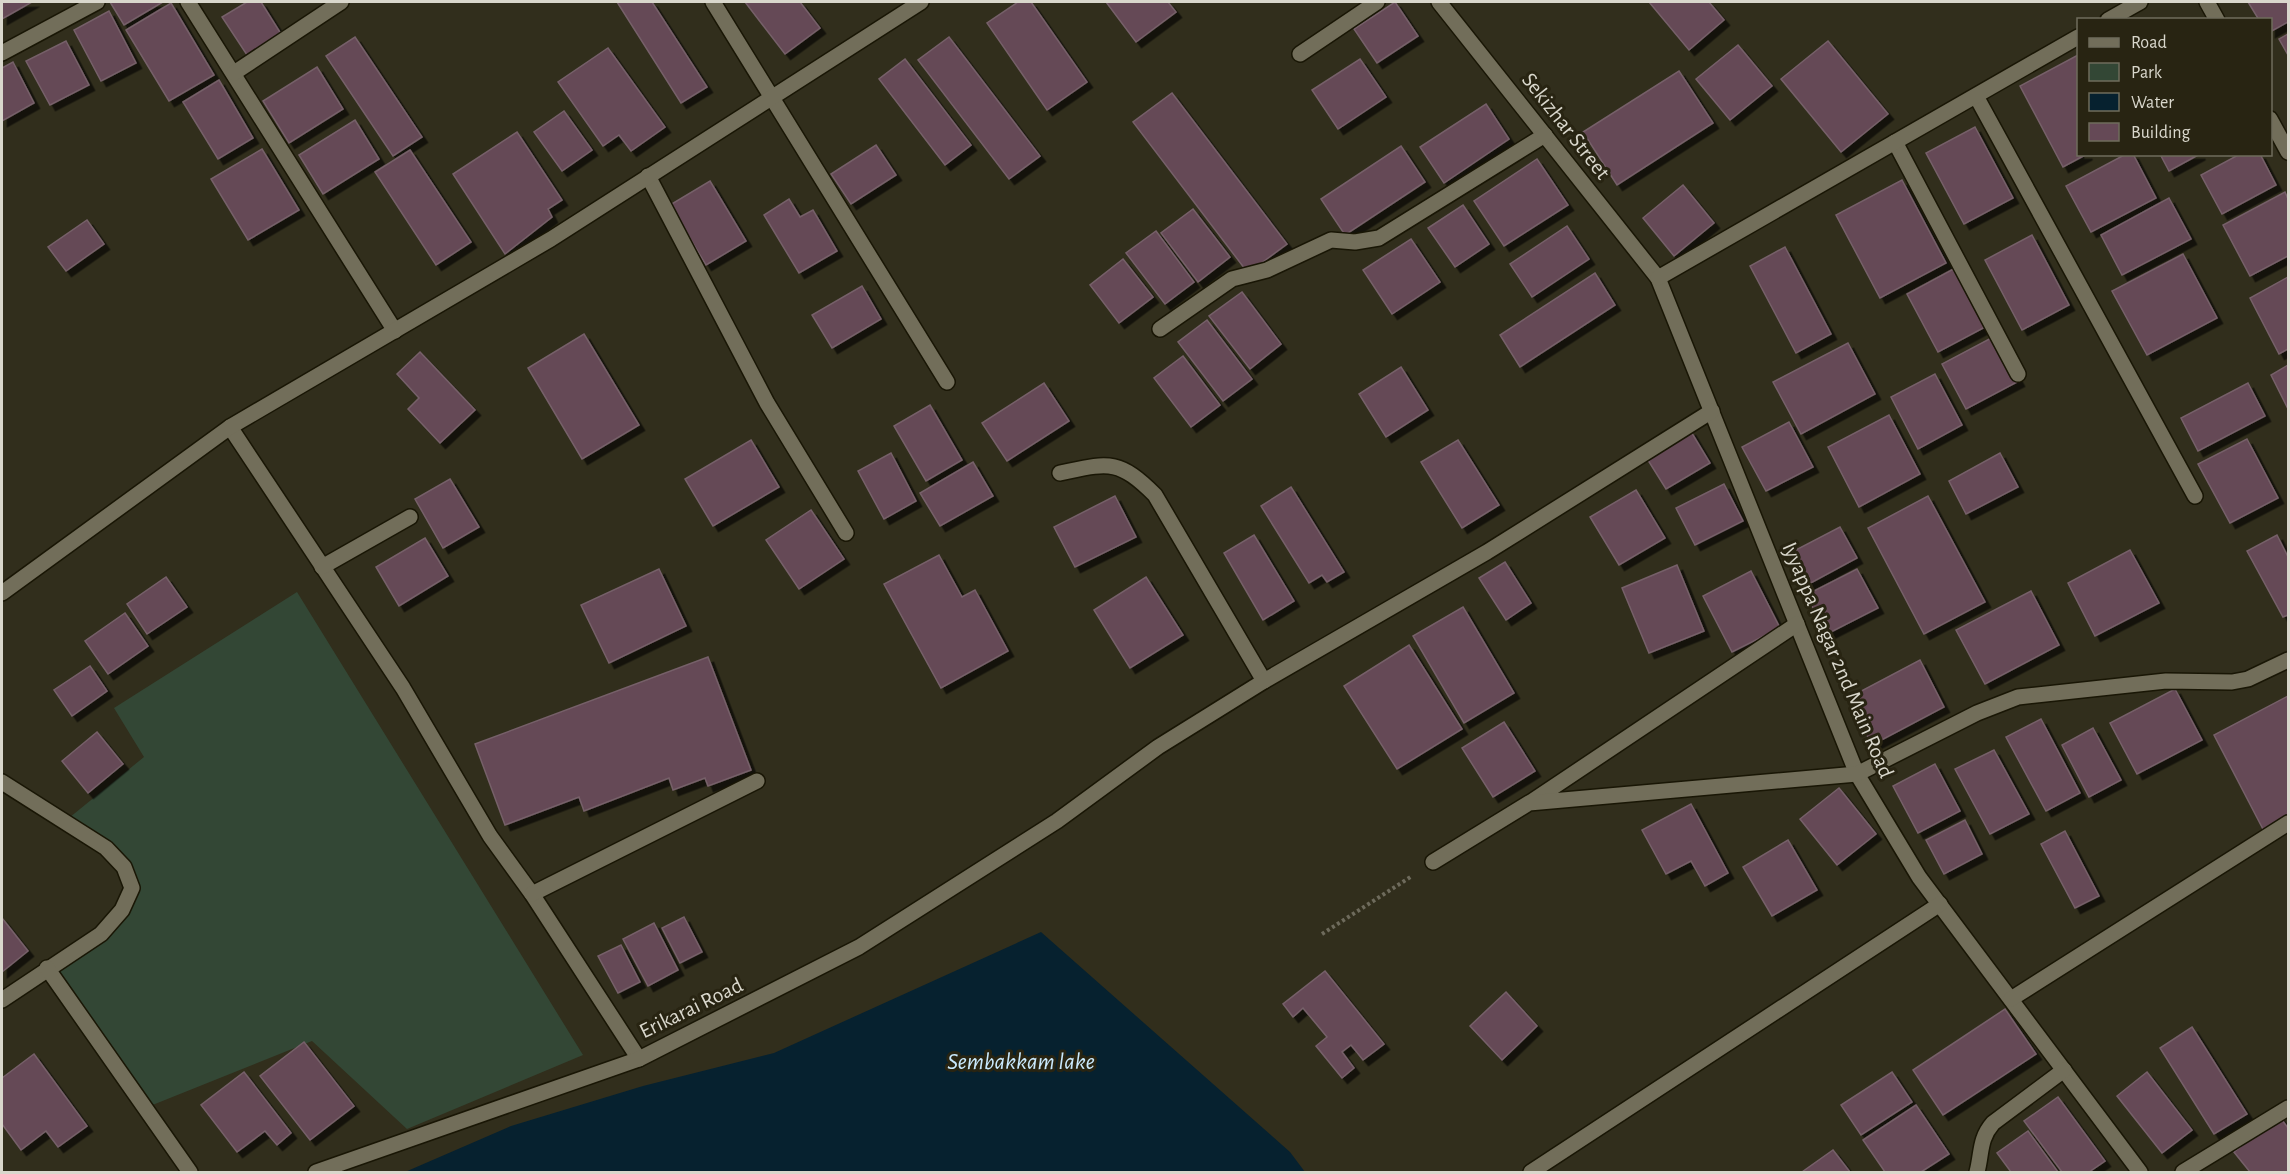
<svg xmlns="http://www.w3.org/2000/svg" width="2290" height="1174" font-family="'Alegreya Sans',sans-serif">
<style>
.green{fill:#334735}
.water{fill:#06212f}
.building{fill:#654956;stroke:#766069;stroke-width:1.5;filter:url(#shadow)}
.lines{fill:none;stroke-linecap:round;stroke-linejoin:round}
.street-casing{stroke:#191605;stroke-width:18}
.path{stroke:#6e6b5c;stroke-width:4;stroke-dasharray:3 3;stroke-linecap:butt}
.street{stroke:#726e5a;stroke-width:15}
.labels{text-anchor:middle;dominant-baseline:central;stroke-width:6;stroke-linejoin:round;paint-order:stroke}
.street-label{font-size:22px;fill:#d9d7cc;stroke:#282412}
.water-label{font-size:24px;font-style:italic;fill:#c9e9fd;stroke:#282412}
</style>
<defs>
<filter id="shadow"><feDropShadow dx="5.5" dy="5.5" stdDeviation="0" flood-color="#0009"/></filter>
</defs>
<rect width="100%" height="100%" fill="#312e1c"/>
<!-- green -->
<polygon class="green" points="297,592 583,1055 407,1129 312,1041 145,1108 47,968 122,910 132,888 124,867 64,822 144,757 114,708"/>
<!-- water -->
<polygon class="water" points="1041,932 1290,1152 1305,1172 405,1172 511,1126 643,1086 774,1053"/>
<!-- building -->
<g class="building">
<polygon points="2,2 32,2 2,19"/>
<polygon points="110,2 163,2 124,25"/>
<polygon points="247,2 261,2 283,37 249,58 222,17"/>
<polygon points="617,2 652,2 707,87 681,103"/>
<polygon points="745,2 800,2 820,28 785,54"/>
<polygon points="1018,2 1031,2 1087,82 1047,110 987,23"/>
<polygon points="1106,2 1168,2 1176,12 1136,42"/>
<polygon points="1395,2 1418,36 1377,63 1354,29"/>
<polygon points="1649,2 1709,2 1724,20 1689,50"/>
<polygon points="2248,2 2288,2 2288,22 2270,32 2270,20 2259,20"/>
<polygon points="171,3 214,75 169,101 126,30"/>
<polygon points="109,11 136,63 101,81 74,30"/>
<polygon points="2288,34 2288,55 2279,39"/>
<polygon points="355,37 422,137 393,156 326,56"/>
<polygon points="949,37 1040,156 1009,179 918,60"/>
<polygon points="66,41 89,85 50,105 26,61"/>
<polygon points="1828,41 1888,114 1841,152 1781,79"/>
<polygon points="1738,45 1772,86 1730,120 1696,79"/>
<polygon points="608,48 665,127 631,151 619,135 603,146 558,82"/>
<polygon points="2078,55 2078,154 2087,154 2063,167 2020,86"/>
<polygon points="905,59 971,145 945,165 879,79"/>
<polygon points="1360,59 1386,97 1338,129 1312,90"/>
<polygon points="13,62 34,103 2,121 2,68"/>
<polygon points="317,67 343,109 289,143 263,101"/>
<polygon points="1679,71 1713,123 1617,185 1583,132"/>
<polygon points="219,80 253,138 218,159 183,102"/>
<polygon points="1172,93 1287,244 1248,273 1133,122"/>
<polygon points="1486,104 1509,139 1444,183 1420,147"/>
<polygon points="564,111 592,150 562,171 534,132"/>
<polygon points="355,120 379,159 323,194 299,155"/>
<polygon points="1975,127 2013,198 1964,224 1926,153"/>
<polygon points="517,132 562,200 548,209 552,217 505,254 453,174"/>
<polygon points="876,145 896,175 851,204 831,174"/>
<polygon points="1401,146 1425,182 1345,235 1321,199"/>
<polygon points="262,149 299,210 248,240 211,179"/>
<polygon points="410,150 471,242 436,265 375,172"/>
<polygon points="2126,154 2133,154 2156,198 2091,232 2066,186"/>
<polygon points="2160,154 2200,154 2169,171"/>
<polygon points="2240,154 2260,154 2276,185 2222,214 2201,175"/>
<polygon points="1537,159 1568,205 1504,246 1474,201"/>
<polygon points="1902,180 1946,263 1880,298 1836,215"/>
<polygon points="710,181 746,241 706,265 670,205"/>
<polygon points="1683,185 1714,223 1674,256 1643,218"/>
<polygon points="2285,192 2288,199 2288,256 2250,276 2223,225"/>
<polygon points="2169,198 2191,239 2122,275 2101,235"/>
<polygon points="789,199 800,217 813,210 837,251 799,273 764,215"/>
<polygon points="1463,205 1489,244 1455,267 1428,228"/>
<polygon points="1193,209 1230,257 1198,282 1161,233"/>
<polygon points="87,220 104,244 66,271 48,247"/>
<polygon points="1567,226 1589,259 1532,297 1510,264"/>
<polygon points="1156,231 1194,282 1165,304 1126,253"/>
<polygon points="2032,235 2069,305 2022,330 1985,260"/>
<polygon points="1411,239 1440,282 1392,314 1363,270"/>
<polygon points="1785,247 1831,334 1796,353 1750,266"/>
<polygon points="2183,254 2217,318 2147,355 2112,291"/>
<polygon points="1123,259 1153,297 1119,323 1090,285"/>
<polygon points="1959,266 1989,325 1938,352 1907,294"/>
<polygon points="1595,273 1615,305 1520,367 1500,335"/>
<polygon points="2288,277 2288,349 2279,354 2250,298"/>
<polygon points="862,286 881,319 832,348 812,315"/>
<polygon points="1242,292 1281,344 1250,369 1209,316"/>
<polygon points="1207,320 1252,379 1223,401 1178,342"/>
<polygon points="584,334 639,425 582,459 528,368"/>
<polygon points="1995,336 2019,381 1966,409 1942,364"/>
<polygon points="1848,343 1875,394 1801,434 1773,382"/>
<polygon points="420,352 475,410 440,443 408,409 419,398 397,374"/>
<polygon points="1183,356 1220,405 1191,427 1154,378"/>
<polygon points="2288,365 2288,409 2271,375"/>
<polygon points="1401,367 1428,410 1386,437 1359,394"/>
<polygon points="1935,374 1962,425 1918,449 1891,397"/>
<polygon points="1044,383 1069,421 1007,461 982,423"/>
<polygon points="2248,383 2265,416 2198,451 2181,418"/>
<polygon points="930,405 962,460 926,481 894,426"/>
<polygon points="1889,415 1920,474 1859,507 1828,447"/>
<polygon points="1789,422 1813,467 1766,491 1742,447"/>
<polygon points="1690,430 1710,463 1666,489 1646,457"/>
<polygon points="2247,439 2278,498 2230,523 2198,464"/>
<polygon points="751,440 779,487 713,526 685,479"/>
<polygon points="1458,440 1499,505 1462,528 1421,462"/>
<polygon points="891,453 916,501 884,519 858,471"/>
<polygon points="2000,453 2018,487 1966,514 1949,481"/>
<polygon points="973,462 993,496 940,526 920,493"/>
<polygon points="450,479 479,527 443,548 415,499"/>
<polygon points="1724,484 1743,521 1695,545 1676,508"/>
<polygon points="1291,487 1344,572 1327,582 1322,575 1309,583 1261,506"/>
<polygon points="1636,490 1665,538 1619,565 1590,517"/>
<polygon points="1115,496 1136,537 1075,567 1054,527"/>
<polygon points="1928,496 1985,602 1924,634 1868,528"/>
<polygon points="811,510 844,559 799,589 766,540"/>
<polygon points="1840,527 1857,558 1807,585 1790,553"/>
<polygon points="1254,535 1294,601 1263,620 1224,553"/>
<polygon points="2277,535 2288,557 2288,615 2283,617 2247,551"/>
<polygon points="425,538 448,576 399,606 376,567"/>
<polygon points="2130,550 2159,603 2095,636 2068,583"/>
<polygon points="939,555 962,597 975,590 1008,651 941,688 884,584"/>
<polygon points="1505,562 1531,603 1506,620 1479,578"/>
<polygon points="1677,565 1704,631 1649,653 1622,588"/>
<polygon points="659,569 686,626 609,663 581,605"/>
<polygon points="1857,569 1878,608 1827,634 1806,595"/>
<polygon points="1751,571 1780,628 1732,652 1703,596"/>
<polygon points="166,577 187,607 147,634 127,604"/>
<polygon points="1146,577 1183,635 1130,668 1094,610"/>
<polygon points="2031,591 2059,645 1985,684 1956,630"/>
<polygon points="1463,607 1514,693 1464,723 1413,636"/>
<polygon points="125,613 148,646 108,674 85,641"/>
<polygon points="1409,645 1462,729 1397,769 1344,686"/>
<polygon points="708,657 751,770 708,786 705,778 673,790 669,778 584,811 579,797 505,825 475,744"/>
<polygon points="1920,660 1944,707 1872,745 1848,698"/>
<polygon points="90,666 107,691 72,716 54,690"/>
<polygon points="2175,689 2202,740 2137,774 2110,723"/>
<polygon points="2288,696 2288,821 2265,833 2214,735"/>
<polygon points="2041,719 2080,793 2046,811 2006,737"/>
<polygon points="1504,722 1535,771 1493,797 1462,748"/>
<polygon points="2093,728 2121,780 2089,797 2062,745"/>
<polygon points="97,732 123,764 88,793 62,761"/>
<polygon points="1994,750 2029,814 1990,834 1955,769"/>
<polygon points="1935,764 1960,811 1918,833 1893,786"/>
<polygon points="1839,788 1876,834 1837,865 1800,819"/>
<polygon points="1691,804 1728,873 1705,886 1691,861 1666,874 1642,830"/>
<polygon points="1965,820 1982,854 1944,874 1926,840"/>
<polygon points="2065,831 2099,896 2075,908 2041,844"/>
<polygon points="1788,840 1817,890 1772,916 1743,867"/>
<polygon points="684,917 702,952 680,963 662,928"/>
<polygon points="2,918 28,951 2,972"/>
<polygon points="654,923 678,970 648,986 623,939"/>
<polygon points="621,945 640,982 618,993 598,956"/>
<polygon points="1325,971 1384,1044 1363,1060 1351,1045 1342,1052 1354,1068 1342,1078 1316,1046 1327,1037 1303,1008 1293,1017 1283,1004"/>
<polygon points="1506,992 1537,1026 1502,1060 1470,1026"/>
<polygon points="2005,1009 2036,1054 1943,1115 1913,1070"/>
<polygon points="2192,1027 2247,1114 2214,1134 2160,1048"/>
<polygon points="304,1042 354,1106 310,1140 260,1076"/>
<polygon points="34,1054 87,1126 58,1147 46,1131 21,1150 2,1124 2,1078"/>
<polygon points="244,1072 291,1133 277,1145 265,1131 237,1152 201,1105"/>
<polygon points="1892,1072 1912,1102 1861,1135 1841,1105"/>
<polygon points="2147,1072 2192,1130 2162,1153 2117,1096"/>
<polygon points="2058,1097 2105,1161 2089,1172 2062,1172 2024,1121"/>
<polygon points="1916,1105 1949,1154 1921,1172 1885,1172 1863,1140"/>
<polygon points="2279,1116 2288,1128 2288,1172 2250,1172 2234,1152"/>
<polygon points="2028,1131 2058,1172 2011,1172 1997,1153"/>
<polygon points="1833,1150 1850,1172 1802,1172"/>
</g>
<g class="lines">
<defs>
<g id="street">
<polyline points="188,2 395,331"/>
<polyline points="713,2 947,382"/>
<polyline points="1439,2 1658,278 1857,774 1919,877 2140,1172"/>
<polyline points="2207,2 2217,20"/>
<polyline points="2108,20 2140,2"/>
<polyline points="2,53 97,2"/>
<polyline points="1300,54 1377,2"/>
<polyline points="234,73 341,2"/>
<polyline points="1976,96 2195,496"/>
<polyline points="2270,119 2288,152"/>
<polyline points="1895,142 2018,374"/>
<polyline points="648,176 767,403 846,533"/>
<polyline points="1658,278 2078,37"/>
<polyline points="1160,329 1232,279 1267,270 1331,240 1355,242 1379,238 1545,135"/>
<polyline points="230,427 403,688 490,836 532,894 639,1059"/>
<path d="M1060,473C1108,463 1118,458 1155,495L1264,681"/>
<polyline points="322,567 410,517"/>
<polyline points="2,593 230,427 551,239 921,2"/>
<polyline points="2,782 106,848 124,867 132,888 122,910 101,934 2,1000"/>
<polyline points="1531,802 1797,624"/>
<polyline points="1433,862 1529,803 1857,774 1977,713 2018,697 2166,681 2232,682 2248,679 2288,660"/>
<polyline points="532,894 757,781"/>
<polyline points="47,968 190,1172"/>
<polyline points="2011,999 2288,823"/>
<polyline points="316,1172 639,1059 859,947 1057,821 1158,747 1264,681 1487,552 1712,411"/>
<polyline points="1531,1172 1940,904"/>
<path d="M1977,1172C1982,1153 1979,1139 1993,1123L2064,1070"/>
<polyline points="2183,1172 2288,1108"/>
</g>
</defs>
<!-- street casing -->
<use href="#street" class="street-casing"/>
<!-- path -->
<polyline class="path" points="1322,934 1412,876"/>
<!-- street -->
<use href="#street" class="street"/>
</g>
<g class="labels">
<!-- street labels -->
<g class="street-label">
<text transform="translate(1566 126) rotate(52)">Sekizhar Street</text>
<text transform="translate(1838 660) rotate(67)">Iyyappa Nagar 2nd Main Road</text>
<text transform="translate(691 1008) rotate(-26)">Erikarai Road</text>
</g>
<!-- water labels -->
<g class="water-label">
<text x="1021" y="1062">Sembakkam lake</text>
</g>
</g>
<!-- border -->
<rect width="2290" height="1174" fill="none" stroke="#d9d7cc" stroke-width="6"/>
<!-- legend -->
<rect x="2077" y="18" width="195" height="138" fill="#282412" stroke="#6f6c5c" stroke-width="1.5"/>
<rect x="2089" y="38" width="30" height="9" fill="#726e5a" stroke="#6f6c5c" stroke-width="1.5"/>
<text x="2131" y="48" font-size="18" fill="#d9d7cc">Road</text>
<rect x="2089" y="63" width="30" height="18" fill="#334735" stroke="#6f6c5c" stroke-width="1.5"/>
<text x="2131" y="78" font-size="18" fill="#d9d7cc">Park</text>
<rect x="2089" y="93" width="30" height="18" fill="#06212f" stroke="#6f6c5c" stroke-width="1.5"/>
<text x="2131" y="108" font-size="18" fill="#d9d7cc">Water</text>
<rect x="2089" y="123" width="30" height="18" fill="#654956" stroke="#6f6c5c" stroke-width="1.5"/>
<text x="2131" y="138" font-size="18" fill="#d9d7cc">Building</text>
</svg>
